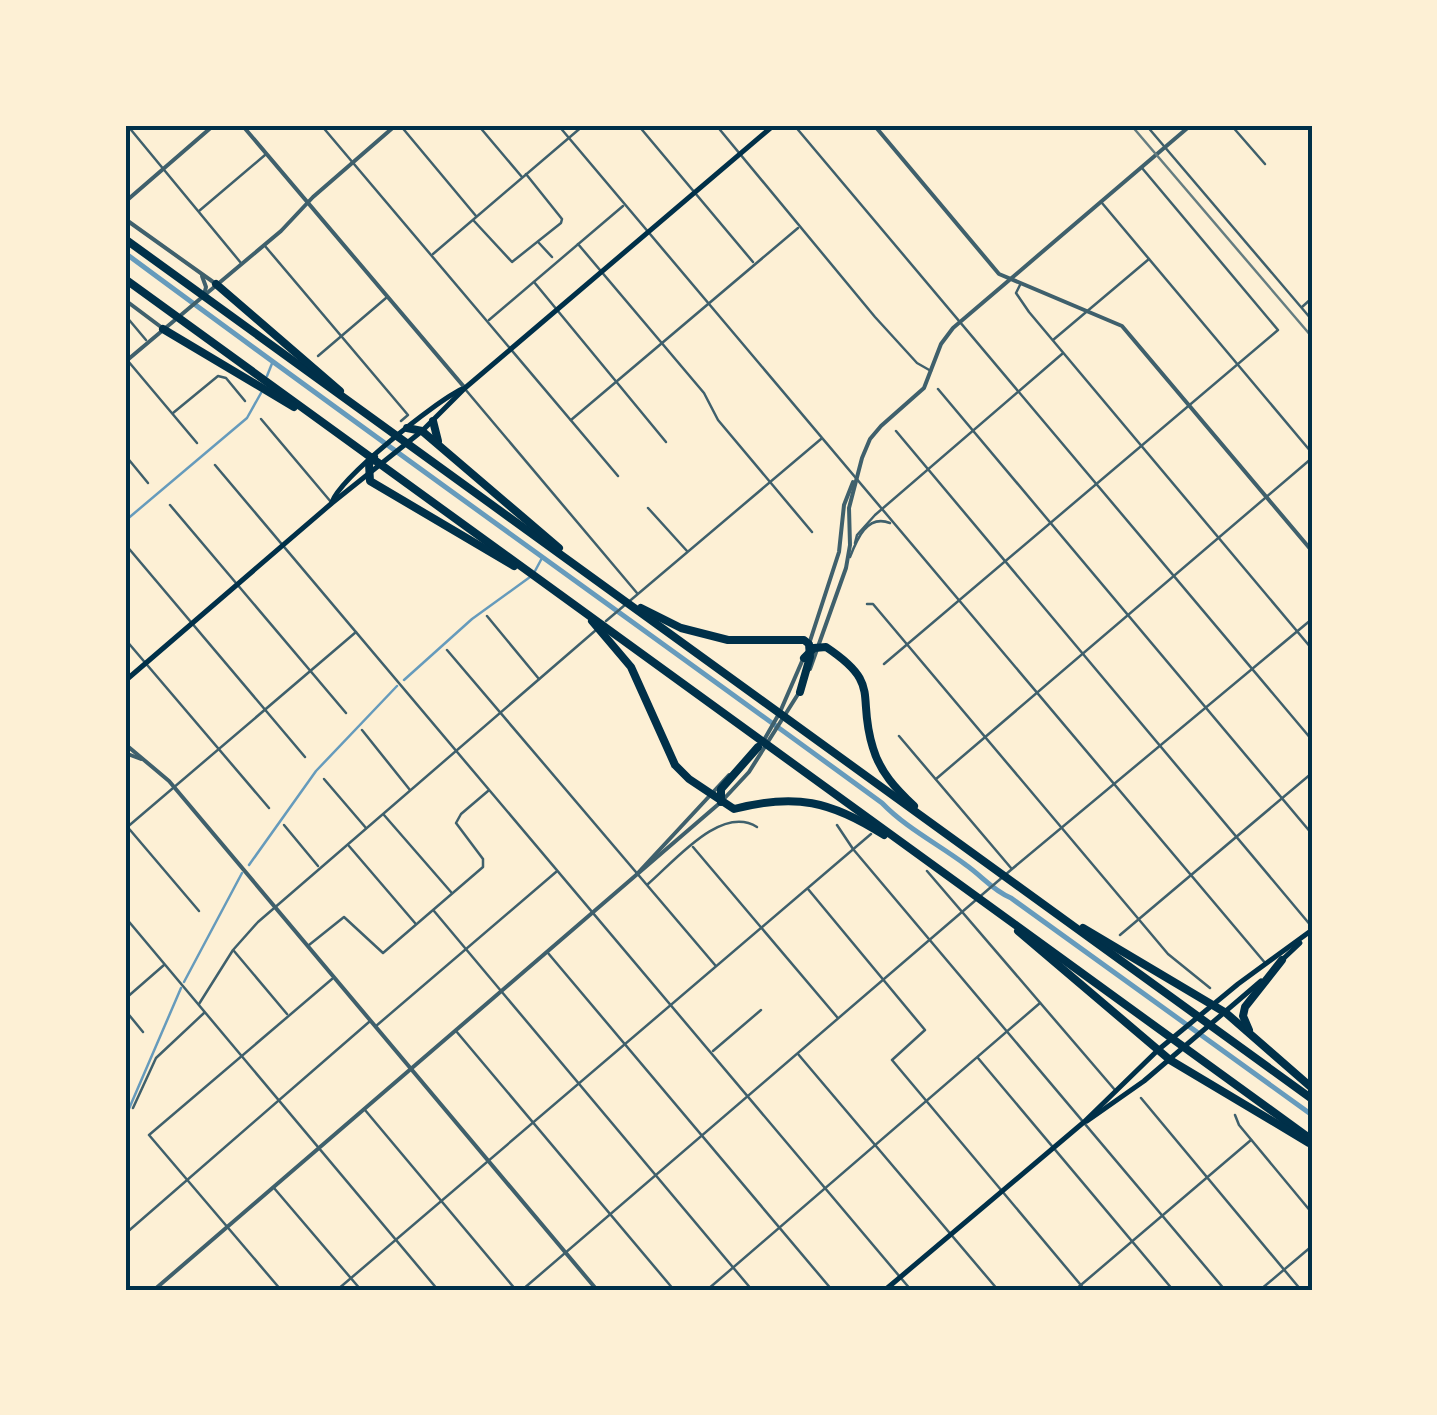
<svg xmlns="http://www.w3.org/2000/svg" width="1437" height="1415" font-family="'Archivo Narrow',sans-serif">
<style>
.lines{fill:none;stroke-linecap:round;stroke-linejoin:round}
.stream{stroke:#669bbc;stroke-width:2.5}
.canal{stroke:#669bbc;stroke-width:5}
.minor{stroke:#3f606c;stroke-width:2.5}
.tertiary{stroke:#3f606c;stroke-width:4}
.secondary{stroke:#003049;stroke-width:5}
.motorway{stroke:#003049;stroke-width:8}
.rail{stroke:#657d81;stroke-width:2.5}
.neatline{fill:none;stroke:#003049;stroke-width:4}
</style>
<rect width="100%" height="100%" fill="#fdf0d5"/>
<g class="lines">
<!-- stream -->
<g class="stream">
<polyline points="267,376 273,361"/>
<polyline points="125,521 247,418 261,393"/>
<polyline points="535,571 542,558"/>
<polyline points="404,680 472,619 530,577"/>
<polyline points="249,865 316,771 397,686"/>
<polyline points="184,982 242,873"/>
<polyline points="125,1118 181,988"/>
</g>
<!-- canal -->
<path class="canal" d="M125,253C376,439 630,619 882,803C906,828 938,844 966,865C982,876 992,890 1011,898L1312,1115"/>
<!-- minor -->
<g class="minor">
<polyline points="127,125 241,263"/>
<polyline points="321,125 618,476"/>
<polyline points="400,125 476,216"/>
<polyline points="478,125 522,177"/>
<polyline points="558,125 1266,964"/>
<polyline points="638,125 753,262"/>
<polyline points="716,125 875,317 917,363 931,371"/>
<polyline points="794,125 1312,740"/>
<polyline points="1146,125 1312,320"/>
<polyline points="1231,125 1265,164"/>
<polyline points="1102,203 1312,453"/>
<polyline points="199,211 265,155"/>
<polyline points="474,221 512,262 561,223 562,219 526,174"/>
<polyline points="539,243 552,257"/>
<polyline points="578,244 704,393 718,420 812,532"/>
<polyline points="265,246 408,415 401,421"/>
<polyline points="433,254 584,125"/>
<polyline points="534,282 666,442"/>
<polyline points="1020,285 1016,293 1029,312 1312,649"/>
<polyline points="1302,307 1312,298"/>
<polyline points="125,315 146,340"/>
<polyline points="489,320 623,206"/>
<polyline points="1053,340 1149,259"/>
<polyline points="318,356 386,298"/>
<polyline points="128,361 197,443"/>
<polyline points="465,389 637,593"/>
<polyline points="938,389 1312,834"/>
<polyline points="173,413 218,376 226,378 245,401"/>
<polyline points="261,419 331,502"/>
<polyline points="571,420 798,228"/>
<polyline points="896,431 1312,927"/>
<polyline points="125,455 148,483"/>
<polyline points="215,465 911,1290"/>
<polyline points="170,505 346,713"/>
<polyline points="648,508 687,551"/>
<polyline points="855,543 857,535 875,515 1062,354"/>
<polyline points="125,544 305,757"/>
<path d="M850,557C857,539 867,514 890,523"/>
<polyline points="867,604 873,604 1168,954 1210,988"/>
<polyline points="487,616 539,679"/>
<polyline points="606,621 821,439"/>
<polyline points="125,639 269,808"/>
<polyline points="447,650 715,965"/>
<polyline points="884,664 1278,330 1142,168"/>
<polyline points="362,730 410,790"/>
<polyline points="899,736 1011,868"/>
<polyline points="324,779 366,828"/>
<polyline points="936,779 1312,458"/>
<polyline points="384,815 451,892"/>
<polyline points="125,824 199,911"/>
<polyline points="284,825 318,866"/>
<polyline points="837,825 853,849 1225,1290"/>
<polyline points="125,829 356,632"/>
<polyline points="349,846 415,923"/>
<polyline points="693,847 837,1017"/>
<polyline points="927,871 1115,1090"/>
<path d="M648,884C674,862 721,804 757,827"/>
<polyline points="808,889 925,1030 892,1060 1085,1290"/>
<polyline points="434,911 752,1290"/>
<polyline points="125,917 438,1290"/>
<polyline points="1120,935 1312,773"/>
<polyline points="309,945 344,917 383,953 483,867 483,859 456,823 461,814 488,791"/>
<polyline points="234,951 287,1014"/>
<polyline points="548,953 832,1290"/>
<polyline points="125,999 164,965"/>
<polyline points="199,1004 233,950 258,922 596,630"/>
<polyline points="125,1010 143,1032"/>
<polyline points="376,1026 556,872"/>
<polyline points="456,1031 674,1290"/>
<polyline points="713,1051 761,1010"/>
<polyline points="798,1054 998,1290"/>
<polyline points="978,1058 1173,1290"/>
<polyline points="1141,1098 1301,1290"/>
<polyline points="133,1108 156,1058 204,1013"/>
<polyline points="365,1110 516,1290"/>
<polyline points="1235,1115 1239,1125 1312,1213"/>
<polyline points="274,1188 361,1290"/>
<polyline points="125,1234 369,1022"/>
<polyline points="281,1290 149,1135 332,979"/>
<polyline points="337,1290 871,834"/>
<polyline points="522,1290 1012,869 1312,619"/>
<polyline points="707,1290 1040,1003"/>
<polyline points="1075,1290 1251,1140"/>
<polyline points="1260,1290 1312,1246"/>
</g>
<!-- tertiary -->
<g class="tertiary">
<polyline points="242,125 465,388"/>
<polyline points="874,125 999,274 1122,326 1312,551"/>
<polyline points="125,202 214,125"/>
<polyline points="125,219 216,284"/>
<polyline points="202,276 206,287 204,295"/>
<polyline points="125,300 161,327"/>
<polyline points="125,362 281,231 313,197 396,125"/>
<polyline points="810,641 839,552 844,505 853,482"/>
<polyline points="810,669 846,568 850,545 849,508 862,458 870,439 881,426 924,388 941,344 953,328 1191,125"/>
<polyline points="764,740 780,712 803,659"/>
<polyline points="125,744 169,781 597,1290"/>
<polyline points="125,753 141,759"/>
<polyline points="637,874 729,775"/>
<polyline points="154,1290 721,802 749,772 800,691"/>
</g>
<!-- secondary -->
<g class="secondary">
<path d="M332,502C341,477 436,401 462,389"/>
<polyline points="125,681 332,503 422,431 465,388 774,125"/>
<polyline points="1283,959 1300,943"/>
<polyline points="1087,1121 1144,1081 1261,981"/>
<polyline points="885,1290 1084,1122 1158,1050 1238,984 1312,930"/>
</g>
<!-- motorway -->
<g class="motorway">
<polyline points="125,239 1312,1099"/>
<polyline points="125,279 1312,1140"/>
<polyline points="216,284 340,391"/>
<polyline points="163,329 294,407"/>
<polyline points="433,421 438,441"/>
<polyline points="407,428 422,431 559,548"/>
<polyline points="374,457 369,464 370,481 514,566"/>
<polyline points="641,608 681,628 728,640 804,640 809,644 810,657 800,692"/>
<path d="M592,621L631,667L675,765L689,779L734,809C795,793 831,801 884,835"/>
<path d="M804,658L814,648L826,647C883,685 856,695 873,748C880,772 896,789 914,806"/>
<polyline points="721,802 721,789 758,747"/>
<polyline points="1083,928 1226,1013 1312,1088"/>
<polyline points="1018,931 1170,1060 1309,1143"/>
<polyline points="1249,1030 1243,1016 1245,1007 1282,960"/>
</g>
<!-- rail -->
<polyline class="rail" points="1131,125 1312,337"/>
</g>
<!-- border -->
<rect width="1437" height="1415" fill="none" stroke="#fdf0d5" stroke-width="255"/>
<rect x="128" y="128" width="1182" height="1160" class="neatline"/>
</svg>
